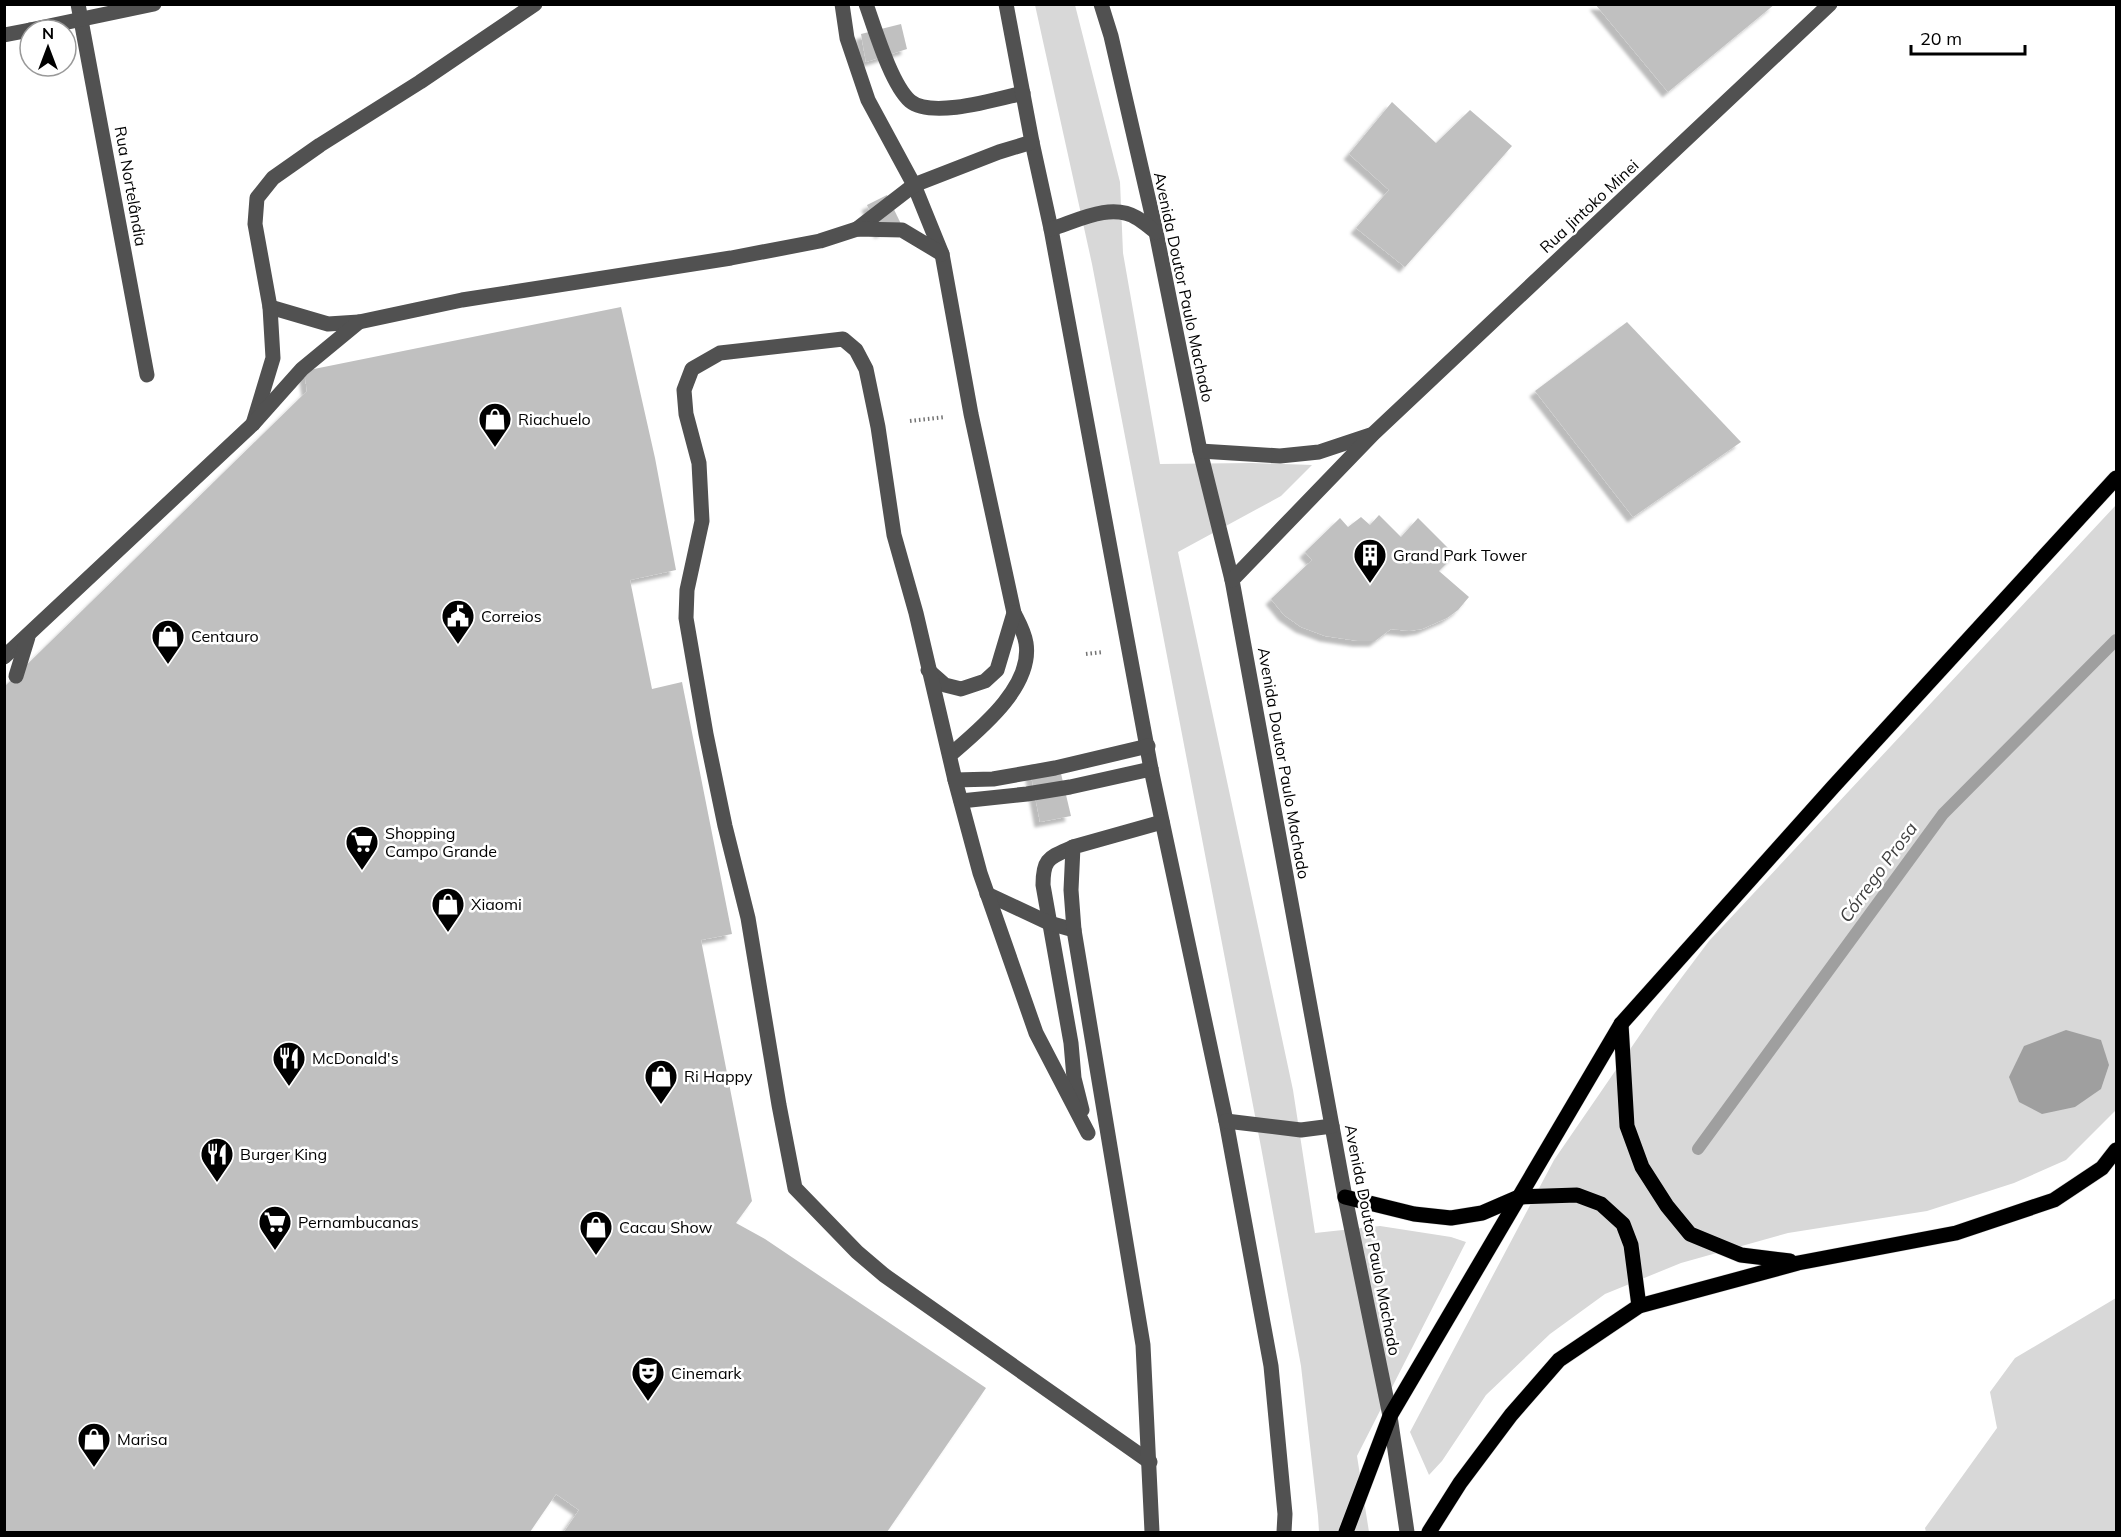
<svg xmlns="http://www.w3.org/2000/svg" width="2121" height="1537" font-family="Mulish,sans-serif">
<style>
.green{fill:#d8d8d8}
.water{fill:#9f9f9f}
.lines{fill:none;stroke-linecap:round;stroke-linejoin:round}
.stream{stroke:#9f9f9f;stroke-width:12}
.building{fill:#c0c0c0;filter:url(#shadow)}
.major-casing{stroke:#dbdbdb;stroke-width:16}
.path{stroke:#737373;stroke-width:4;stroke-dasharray:1.5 3;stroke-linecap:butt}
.minor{stroke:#515151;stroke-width:15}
.major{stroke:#000;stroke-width:15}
.labels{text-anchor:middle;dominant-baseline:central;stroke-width:5;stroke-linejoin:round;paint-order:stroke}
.street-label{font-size:16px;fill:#000;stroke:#fff}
.poi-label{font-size:16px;fill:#000;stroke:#fff;text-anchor:start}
.water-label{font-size:18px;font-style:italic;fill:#404040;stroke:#fff}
</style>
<defs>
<filter id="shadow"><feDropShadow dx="-5.5" dy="5.5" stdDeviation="1.5" flood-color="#0004"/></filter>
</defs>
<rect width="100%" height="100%" fill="#fff"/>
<!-- green -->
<g class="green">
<polygon points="1035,5 1075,5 1120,182 1123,253 1160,464 1252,463 1312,465 1281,496 1178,552 1293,1090 1315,1233 1380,1226 1451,1237 1466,1242 1357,1456 1369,1532 1319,1532 1318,1516 1301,1366 1261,1147 1092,264"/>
<polygon points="2116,505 2116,1110 2066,1160 2014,1183 1927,1211 1788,1233 1681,1263 1605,1294 1550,1334 1486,1395 1442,1461 1429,1475 1410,1432 1554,1160 1655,1013 1709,941"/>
<polygon points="2116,1298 2116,1532 1926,1532 1925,1528 1997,1428 1990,1392 2015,1358"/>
</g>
<!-- water -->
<polygon class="water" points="2066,1030 2101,1040 2109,1065 2101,1089 2075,1107 2042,1114 2019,1102 2009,1077 2024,1046"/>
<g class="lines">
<!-- stream -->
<polyline class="stream" points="1698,1149 1943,814 2116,640"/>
</g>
<!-- building -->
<g class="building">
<polygon points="1595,4 1775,4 1668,92"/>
<polygon points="901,24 907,49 866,62 861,34"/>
<polygon points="1392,102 1436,143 1470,110 1512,146 1405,267 1356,228 1389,190 1349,154"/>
<polygon points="887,195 901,224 880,233 867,205"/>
<polygon points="621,307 655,458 676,570 630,580 652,689 682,682 732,934 701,940 752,1201 736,1223 765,1239 986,1388 887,1532 564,1532 579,1510 556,1494 530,1532 4,1532 4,687 307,391 304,371"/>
<polygon points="1627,322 1741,442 1633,517 1535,391"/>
<polygon points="1379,515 1401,537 1418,518 1455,555 1439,571 1469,597 1458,610 1447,618 1422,629 1409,631 1391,629 1375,641 1358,641 1325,636 1301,627 1284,615 1271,599 1312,560 1305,552 1340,518 1348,527 1361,517 1370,525"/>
<polygon points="1058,761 1071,816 1040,822 1029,765"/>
</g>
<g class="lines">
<defs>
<g id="major">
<polyline points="1621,1024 1627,1126 1642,1167 1667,1206 1690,1234 1741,1255 1790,1261"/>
<polyline points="1345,1197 1414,1214 1451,1218 1482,1213 1519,1197 1577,1195 1601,1204 1623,1224 1631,1245 1639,1306"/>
<polyline points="1346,1532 1390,1416 1621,1024 1833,787 2116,478"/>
<polyline points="1429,1532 1460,1483 1511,1415 1559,1360 1639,1306 1798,1263 1956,1233 2054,1200 2102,1168 2116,1150"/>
</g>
</defs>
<!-- major casing -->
<use href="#major" class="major-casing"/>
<!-- path -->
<g class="path">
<polyline points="910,421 945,417"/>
<polyline points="1086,654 1103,652"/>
</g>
<!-- minor -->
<g class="minor">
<polyline points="78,4 147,375"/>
<path d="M842,4L847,38L868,100L914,185L942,254L971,414L1014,613C1019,623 1024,631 1026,643C1033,687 979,730 950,755"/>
<path d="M866,4C875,29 891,84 910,101C932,119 997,99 1023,93"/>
<polyline points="1006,4 1032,142 1051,229 1151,769 1226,1121 1271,1366 1285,1514 1284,1532"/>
<polyline points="1101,4 1111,36 1156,232 1200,451 1232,580 1345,1197 1390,1416 1407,1532"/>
<polyline points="30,30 154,4"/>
<polyline points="4,35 30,30"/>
<polyline points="857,229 914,185 999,152 1032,142"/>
<path d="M1051,229C1077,221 1111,202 1137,218C1144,222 1150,228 1156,232"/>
<polyline points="270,307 328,324 359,322 462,300 731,258 820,241 857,229 902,230 942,254"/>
<polyline points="253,424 273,358 270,307 255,224 257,198 273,178 320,145 420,82 535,4"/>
<polyline points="1200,451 1280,456 1319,452 1370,435"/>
<polyline points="1232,580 1373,434 1830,4"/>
<polyline points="4,657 253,424 302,369 359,322"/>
<polyline points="928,670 945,685 961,689 985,681 997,670 1014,613"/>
<polyline points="16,676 28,637"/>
<polyline points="955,780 993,779 1055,768 1148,746"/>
<polyline points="961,801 1027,794 1070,787 1151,769"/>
<path d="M1073,847C1049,858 1043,858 1043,885L1071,1043L1074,1078L1082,1110"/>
<polyline points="987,894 1049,923 1074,930"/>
<polyline points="1226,1121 1301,1130 1332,1126"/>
<polyline points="1088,1133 1036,1033 980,873 955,780 916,613 894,535 878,427 866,369 856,350 843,339 720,353 692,369 684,390 686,414 699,463 702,521 687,590 686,618 706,734 725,826 748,918 779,1105 795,1188 857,1252 884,1275 1150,1462"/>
<polyline points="1152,1532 1143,1345 1074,930 1071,890 1073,847 1162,822"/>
</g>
<!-- major -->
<use href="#major" class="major"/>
</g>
<!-- icons -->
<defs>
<symbol id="shop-pin" viewBox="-11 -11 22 30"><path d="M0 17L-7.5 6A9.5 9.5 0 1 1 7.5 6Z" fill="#000" stroke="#fff"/><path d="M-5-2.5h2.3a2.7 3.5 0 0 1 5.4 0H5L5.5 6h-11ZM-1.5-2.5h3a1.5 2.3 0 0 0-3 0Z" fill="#fff"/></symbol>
<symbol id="building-pin" viewBox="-11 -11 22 30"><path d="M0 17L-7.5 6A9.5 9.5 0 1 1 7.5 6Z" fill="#000" stroke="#fff"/><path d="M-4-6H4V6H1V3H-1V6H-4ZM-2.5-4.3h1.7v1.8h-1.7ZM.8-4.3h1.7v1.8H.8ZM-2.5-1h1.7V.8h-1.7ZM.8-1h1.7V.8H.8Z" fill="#fff"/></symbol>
<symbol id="civic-pin" viewBox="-11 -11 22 30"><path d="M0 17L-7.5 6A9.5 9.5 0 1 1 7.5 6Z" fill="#000" stroke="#fff"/><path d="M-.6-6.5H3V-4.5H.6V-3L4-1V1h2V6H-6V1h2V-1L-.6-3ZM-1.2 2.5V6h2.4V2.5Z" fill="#fff"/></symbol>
<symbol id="supermarket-pin" viewBox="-11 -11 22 30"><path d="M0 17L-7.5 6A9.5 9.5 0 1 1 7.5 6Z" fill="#000" stroke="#fff"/><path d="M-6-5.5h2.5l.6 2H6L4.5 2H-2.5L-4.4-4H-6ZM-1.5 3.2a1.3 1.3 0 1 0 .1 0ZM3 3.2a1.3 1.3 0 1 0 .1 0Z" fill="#fff"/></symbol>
<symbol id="restaurant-pin" viewBox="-11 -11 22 30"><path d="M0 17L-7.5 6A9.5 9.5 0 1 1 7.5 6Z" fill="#000" stroke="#fff"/><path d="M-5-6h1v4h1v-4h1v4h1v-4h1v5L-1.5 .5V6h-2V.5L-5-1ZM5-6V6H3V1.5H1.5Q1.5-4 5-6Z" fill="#fff"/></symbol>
<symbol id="theatre-pin" viewBox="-11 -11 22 30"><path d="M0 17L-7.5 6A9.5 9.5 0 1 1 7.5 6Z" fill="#000" stroke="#fff"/><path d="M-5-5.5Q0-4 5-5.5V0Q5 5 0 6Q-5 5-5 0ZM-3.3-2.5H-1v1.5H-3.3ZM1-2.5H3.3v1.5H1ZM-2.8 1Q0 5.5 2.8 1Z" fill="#fff"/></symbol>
</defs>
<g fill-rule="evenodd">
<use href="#shop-pin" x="476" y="400" width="38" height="52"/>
<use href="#building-pin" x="1351" y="536" width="38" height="52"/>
<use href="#civic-pin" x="439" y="597" width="38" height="52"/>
<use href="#shop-pin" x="149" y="617" width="38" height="52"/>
<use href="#supermarket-pin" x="343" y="823" width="38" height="52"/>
<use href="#shop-pin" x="429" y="885" width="38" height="52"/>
<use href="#restaurant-pin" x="270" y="1039" width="38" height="52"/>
<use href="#shop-pin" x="642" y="1057" width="38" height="52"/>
<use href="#restaurant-pin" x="198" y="1135" width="38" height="52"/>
<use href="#supermarket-pin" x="256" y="1203" width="38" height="52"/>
<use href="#shop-pin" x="577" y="1208" width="38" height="52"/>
<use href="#theatre-pin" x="629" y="1354" width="38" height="52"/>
<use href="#shop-pin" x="75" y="1420" width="38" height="52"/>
</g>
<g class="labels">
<!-- street labels -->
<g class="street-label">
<text transform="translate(131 186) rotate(80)">Rua Nortelândia</text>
<text transform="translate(1589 206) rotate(-43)">Rua Jintoko Minei</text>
<text transform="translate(1184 287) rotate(78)">Avenida Doutor Paulo Machado</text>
<text transform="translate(1284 763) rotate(80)">Avenida Doutor Paulo Machado</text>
<text transform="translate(1373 1240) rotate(79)">Avenida Doutor Paulo Machado</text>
</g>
<!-- poi labels -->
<g class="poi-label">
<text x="518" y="419">Riachuelo</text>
<text x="1393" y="555">Grand Park Tower</text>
<text x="481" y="616">Correios</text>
<text x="191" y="636">Centauro</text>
<text x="385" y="833">Shopping<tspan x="385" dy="18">Campo Grande</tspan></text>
<text x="471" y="904">Xiaomi</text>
<text x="312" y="1058">McDonald's</text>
<text x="684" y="1076">Ri Happy</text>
<text x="240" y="1154">Burger King</text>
<text x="298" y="1222">Pernambucanas</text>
<text x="619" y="1227">Cacau Show</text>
<text x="671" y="1373">Cinemark</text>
<text x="117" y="1439">Marisa</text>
</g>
<!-- water labels -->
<g class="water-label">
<text transform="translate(1878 872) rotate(-54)">Córrego Prosa</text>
</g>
</g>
<!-- border -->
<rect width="2121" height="1537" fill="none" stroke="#000000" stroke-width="12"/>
<!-- north arrow -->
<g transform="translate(48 48)"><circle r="28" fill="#ffffff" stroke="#999999" stroke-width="1.5"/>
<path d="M0-4.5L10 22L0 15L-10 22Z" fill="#000000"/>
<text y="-9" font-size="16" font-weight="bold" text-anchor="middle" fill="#000000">N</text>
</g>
<!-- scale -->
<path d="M1911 45v9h114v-9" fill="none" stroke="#000000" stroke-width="3"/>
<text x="1920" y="45" font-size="18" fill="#000000" stroke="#ffffff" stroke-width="4.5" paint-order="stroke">20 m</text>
</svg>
